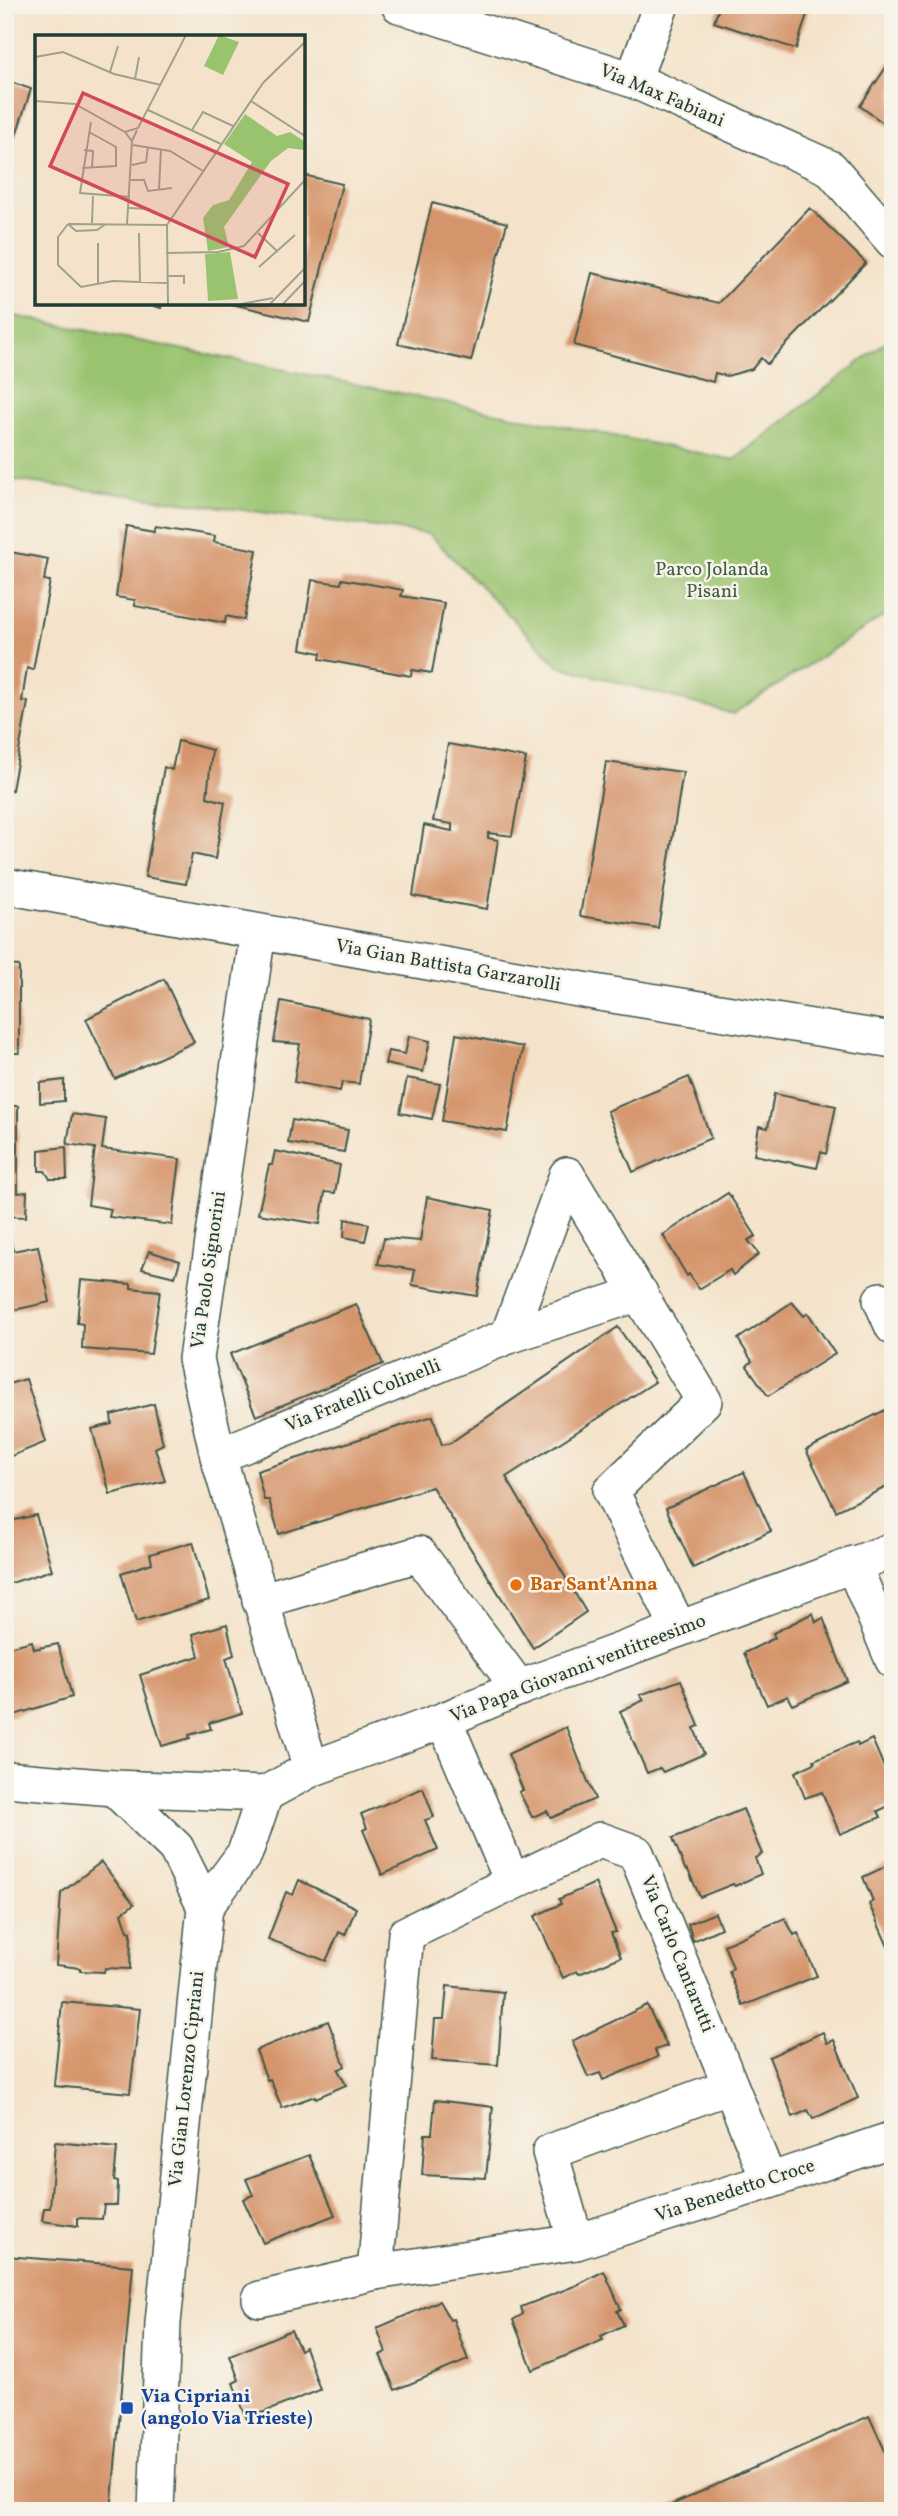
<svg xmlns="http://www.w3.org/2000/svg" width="898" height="2516" font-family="Vollkorn,serif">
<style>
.green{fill:#9ac370;stroke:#5c8052;stroke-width:2}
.building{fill:#d5956c}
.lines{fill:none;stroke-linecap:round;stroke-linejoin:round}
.minor-casing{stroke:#3f564a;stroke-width:38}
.minor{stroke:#fff;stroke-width:35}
.food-dot{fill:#e8710a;stroke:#f7f3e8;stroke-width:2.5}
.transit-dot{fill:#1a4fb4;stroke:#f7f3e8;stroke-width:2.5}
.labels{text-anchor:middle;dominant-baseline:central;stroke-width:5;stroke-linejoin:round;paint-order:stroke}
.street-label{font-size:19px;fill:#1f3d34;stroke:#f7f3e8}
.park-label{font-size:19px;fill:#3e5e43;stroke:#f7f3e8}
.food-label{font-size:19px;font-weight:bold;fill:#c56008;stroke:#f7f3e8;text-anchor:start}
.transit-label{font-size:19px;font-weight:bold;fill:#164399;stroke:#f7f3e8;text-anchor:start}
.inset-road{fill:none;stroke:#9fa18e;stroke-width:2}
.view{fill:#d1495b;fill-opacity:0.15;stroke:#d1495b;stroke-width:3.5}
.inset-edge{fill:none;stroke:#1f3d34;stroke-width:3.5}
</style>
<rect width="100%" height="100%" fill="#f7f3e8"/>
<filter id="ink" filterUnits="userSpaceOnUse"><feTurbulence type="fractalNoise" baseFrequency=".0143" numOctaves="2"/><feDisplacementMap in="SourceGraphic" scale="14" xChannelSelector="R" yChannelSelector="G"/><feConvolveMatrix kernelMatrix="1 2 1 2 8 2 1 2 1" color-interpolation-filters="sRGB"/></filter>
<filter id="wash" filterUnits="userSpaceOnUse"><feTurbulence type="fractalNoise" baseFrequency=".00686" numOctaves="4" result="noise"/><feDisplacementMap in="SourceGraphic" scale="28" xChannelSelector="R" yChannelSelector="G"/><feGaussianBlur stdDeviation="1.57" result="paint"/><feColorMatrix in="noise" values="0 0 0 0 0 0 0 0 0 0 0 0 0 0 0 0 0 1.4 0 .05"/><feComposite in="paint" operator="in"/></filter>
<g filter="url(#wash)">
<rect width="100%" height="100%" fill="#f4e3ca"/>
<!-- green -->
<polygon class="green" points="5,314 734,460 893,336 893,610 733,714 559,666 429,534 5,479"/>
<g id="blocks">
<!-- building -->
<g class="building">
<polygon points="720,5 810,5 796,49 714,22"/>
<polygon points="893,57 893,130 860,106"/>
<polygon points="5,80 31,89 6,166 5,166"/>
<polygon points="303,175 342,184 309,322 232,304 303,303"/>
<polygon points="432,203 507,223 471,361 398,344"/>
<polygon points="810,208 866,263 767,364 761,358 752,369 727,376 715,373 713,382 574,345 592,273 719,303"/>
<polygon points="143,303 162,303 161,308"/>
<polygon points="126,526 154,531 156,526 215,536 214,542 257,550 244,620 226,616 225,623 135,606 135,600 116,597"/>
<polygon points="5,551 48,559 44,580 50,581 33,670 27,668 22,701 28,702 12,790 5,789"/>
<polygon points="342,579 403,590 401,596 444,603 432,673 412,670 411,676 320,659 321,653 301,649 312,580 341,584"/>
<polygon points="178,741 212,750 207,797 225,802 215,859 192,854 186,884 145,877 164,767 172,770"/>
<polygon points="448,744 526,758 512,836 488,833 488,838 498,840 487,909 413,896 424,825 452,831 452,824 433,821"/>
<polygon points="606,762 683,772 658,928 580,916"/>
<polygon points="5,965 19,966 19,1053 5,1053"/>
<polygon points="164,979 194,1042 115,1079 86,1019"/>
<polygon points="281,1001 369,1019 359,1084 342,1082 340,1091 294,1082 300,1044 274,1042"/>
<polygon points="456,1034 523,1047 507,1132 442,1121"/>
<polygon points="409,1036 430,1041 423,1072 385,1064 388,1051 405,1054"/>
<polygon points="689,1077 711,1138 633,1172 607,1111"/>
<polygon points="407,1078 440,1084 432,1119 400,1113"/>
<polygon points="64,1080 64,1101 40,1103 40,1083"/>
<polygon points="774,1094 836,1106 826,1154 821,1152 817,1168 754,1155 759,1126 768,1128"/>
<polygon points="5,1106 18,1106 18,1193 27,1192 26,1217 5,1216"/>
<polygon points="72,1114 106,1119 102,1149 180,1159 172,1225 109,1217 111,1209 88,1205 95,1148 67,1144"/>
<polygon points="292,1120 348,1130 344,1152 288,1143"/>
<polygon points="66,1147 67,1179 50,1179 45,1171 39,1171 39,1150"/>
<polygon points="275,1151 340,1165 335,1193 325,1192 320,1224 258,1214 269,1165 272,1165"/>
<polygon points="728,1193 756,1236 748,1240 759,1254 733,1275 730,1270 699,1289 689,1274 687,1276 663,1235"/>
<polygon points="427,1197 493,1210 477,1296 412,1285 415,1270 378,1264 384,1238 420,1241"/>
<polygon points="345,1219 369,1224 365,1241 344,1237"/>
<polygon points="11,1242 13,1251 38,1246 50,1302 5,1312 5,1243"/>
<polygon points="149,1251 180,1261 175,1277 142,1269"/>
<polygon points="81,1280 131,1284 131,1288 160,1291 151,1354 82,1349 83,1324 77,1323"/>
<polygon points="792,1302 804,1316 808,1313 835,1354 768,1396 747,1366 752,1361 738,1339"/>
<polygon points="356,1304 383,1364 256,1416 230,1354"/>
<polygon points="618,1327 655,1382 506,1477 586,1612 533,1648 432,1487 279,1534 269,1500 264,1500 257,1471 433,1416 442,1445 450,1443"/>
<polygon points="26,1379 46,1442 9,1457 5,1448 5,1385"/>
<polygon points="154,1404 163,1444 155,1448 165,1481 110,1494 92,1429 112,1424 111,1415"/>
<polygon points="885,1410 893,1427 893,1484 836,1511 806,1450"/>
<polygon points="744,1472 771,1531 693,1568 666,1508"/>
<polygon points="9,1512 11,1521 36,1515 52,1570 5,1585 5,1513"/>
<polygon points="193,1542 209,1600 136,1622 121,1573 152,1563 150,1554"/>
<polygon points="813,1613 816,1622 823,1618 847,1681 793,1705 788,1696 767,1705 744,1653 775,1638 773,1633"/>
<polygon points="227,1624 234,1655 226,1658 242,1713 209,1723 211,1729 189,1735 190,1738 162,1746 140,1675 199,1656 193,1634"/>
<polygon points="32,1641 34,1649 58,1644 72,1697 5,1718 5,1648"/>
<polygon points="681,1680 699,1726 694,1728 704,1754 663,1772 660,1768 647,1773 620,1711 644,1700 640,1695"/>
<polygon points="566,1727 595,1799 551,1818 547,1811 532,1817 519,1792 523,1790 508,1754"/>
<polygon points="872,1739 893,1788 893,1804 878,1811 881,1817 840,1834 822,1792 805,1798 795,1772 815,1763 814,1760 857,1742 858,1746"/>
<polygon points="423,1788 434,1817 425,1820 438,1850 382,1875 363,1830 367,1828 361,1814"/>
<polygon points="743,1809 762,1854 755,1858 761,1874 735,1886 733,1884 700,1897 688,1870 685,1869 673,1838"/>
<polygon points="101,1862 134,1904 122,1913 128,1931 131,1932 130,1969 105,1968 104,1972 80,1971 80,1968 56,1965 61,1893"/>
<polygon points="893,1863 893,1950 890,1951 869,1904 873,1901 863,1877"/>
<polygon points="299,1880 356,1908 345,1935 339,1932 326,1961 268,1939 286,1892 293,1895"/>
<polygon points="595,1883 616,1932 611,1933 621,1957 579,1974 577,1971 563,1978 535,1916 561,1904 559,1899"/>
<polygon points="715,1913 721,1928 693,1941 688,1924"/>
<polygon points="785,1918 794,1935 798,1933 817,1976 743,2006 729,1971 733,1968 724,1945"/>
<polygon points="447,1986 503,1992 498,2065 432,2060 435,2019 444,2019"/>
<polygon points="62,2002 140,2009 130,2093 54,2086"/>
<polygon points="647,2005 667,2046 655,2050 658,2057 603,2080 600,2073 588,2077 572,2041"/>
<polygon points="328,2021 345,2066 338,2070 346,2085 316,2098 315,2096 282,2108 270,2079 267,2080 256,2050"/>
<polygon points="823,2032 827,2043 834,2040 858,2098 813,2119 808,2110 793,2117 769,2057"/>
<polygon points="435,2100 493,2107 486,2178 422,2175 425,2134 432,2134"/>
<polygon points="55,2142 117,2148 114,2181 118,2182 117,2205 104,2205 102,2219 78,2218 78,2226 42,2221 44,2208 50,2208"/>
<polygon points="309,2155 335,2215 263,2243 243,2199 253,2195 246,2179"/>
<polygon points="5,2256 133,2266 111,2511 5,2511"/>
<polygon points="604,2271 621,2309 617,2311 624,2325 601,2336 603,2340 533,2370 513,2320 523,2314 521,2307 577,2285"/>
<polygon points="439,2301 450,2320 453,2319 468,2360 395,2390 380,2355 386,2352 377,2328"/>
<polygon points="291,2330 300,2350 305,2347 320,2390 247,2419 233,2383 239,2380 230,2356"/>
<polygon points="869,2416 893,2468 893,2511 658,2511"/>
</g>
</g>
</g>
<g filter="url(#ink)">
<use href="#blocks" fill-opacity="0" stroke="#3f564a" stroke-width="2"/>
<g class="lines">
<defs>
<g id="minor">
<polyline points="399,5 633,80 830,168 893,241"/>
<polyline points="633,80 661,5"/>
<polyline points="5,886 600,993 893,1040"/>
<polyline points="258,932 196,1359 218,1456 311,1769"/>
<polyline points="567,1175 704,1401 611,1491 679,1629"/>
<polyline points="881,1300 893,1327"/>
<polyline points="508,1336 567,1175"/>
<polyline points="218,1456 508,1336 640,1293"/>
<polyline points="853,1564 893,1660"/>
<polyline points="260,1601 419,1554 519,1688"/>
<polyline points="444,1720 512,1881"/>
<polyline points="5,1779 114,1788 176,1848 205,1907 163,2323 156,2511"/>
<polyline points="114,1788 265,1794 245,1853 205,1907"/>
<polyline points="265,1794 311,1769 444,1720 519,1688 893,1550"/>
<polyline points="576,2242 550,2152 730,2086"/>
<polyline points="375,2272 406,1934 600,1840 636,1853 769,2181"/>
<polyline points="260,2299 375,2272 576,2242 769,2181 893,2139"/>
</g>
</defs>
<!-- minor casing -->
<use href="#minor" class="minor-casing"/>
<!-- minor -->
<use href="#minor" class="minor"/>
</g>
</g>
<!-- markers -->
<circle class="food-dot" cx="516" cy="1585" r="7"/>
<rect class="transit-dot" x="120" y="2401" width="14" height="14" rx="3.5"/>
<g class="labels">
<!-- street labels -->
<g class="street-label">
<text transform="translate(662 96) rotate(23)">Via Max Fabiani</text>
<text transform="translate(448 966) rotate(10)">Via Gian Battista Garzarolli</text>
<text transform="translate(209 1270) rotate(-82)">Via Paolo Signorini</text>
<text transform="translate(363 1396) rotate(-22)">Via Fratelli Colinelli</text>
<text transform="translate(578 1669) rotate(-21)">Via Papa Giovanni ventitreesimo</text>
<text transform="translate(677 1954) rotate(68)">Via Carlo Cantarutti</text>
<text transform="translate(187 2079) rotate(-84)">Via Gian Lorenzo Cipriani</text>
<text transform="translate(735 2191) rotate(-18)">Via Benedetto Croce</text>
</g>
<!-- park labels -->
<g class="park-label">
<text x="712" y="570">Parco Jolanda<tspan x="712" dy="22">Pisani</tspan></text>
</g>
<!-- food labels -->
<g class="food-label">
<text x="530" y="1585">Bar Sant'Anna</text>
</g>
<!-- transit labels -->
<g class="transit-label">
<text x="141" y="2397">Via Cipriani<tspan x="141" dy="22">(angolo Via Trieste)</tspan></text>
</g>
</g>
<!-- overview -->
<g transform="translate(35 35)">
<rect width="270" height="270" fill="#f4e3ca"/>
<path d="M184,0L204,7L188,40L169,31ZM210,79L242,101L255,97L269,106V115L253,113L236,126L189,192L194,212L173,216L168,183L178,170L194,165L217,127L189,109ZM195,217L203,264L173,266L170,219Z" fill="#9ac370"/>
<path class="inset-road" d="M0,22L28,17L79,39L126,50M75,37L83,11M100,44L104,22M0,66L40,69L90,97L103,93L151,0M216,66L270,101M113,75L186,109M56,87L45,158L95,162M157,95L168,77L198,91M90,97L97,106L102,95M98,110L135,116L168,136M49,115L58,116L57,133M97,130L111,127L113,112M47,133L81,131V112L54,97M96,145H109L113,156L137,153M124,154L126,114M94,173L115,174M57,188L58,161M33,189L23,202V230L46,252L78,246L132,248M33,189L132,190M33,189L41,196L62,195L71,189M92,189L97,106M104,198L105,248M223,198L243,217M63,208V250M131,218L183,217L209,211L270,145M224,232L260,200M132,241H149V249M133,269L132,190L228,48L270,7M206,269L238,263M235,269L270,233M248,269L270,246"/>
<path class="view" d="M48,58L253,149L220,222L15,131Z"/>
<rect width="270" height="270" class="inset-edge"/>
</g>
<!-- margin -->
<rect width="898" height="2516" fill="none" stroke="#f7f3e8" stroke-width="28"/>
</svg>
